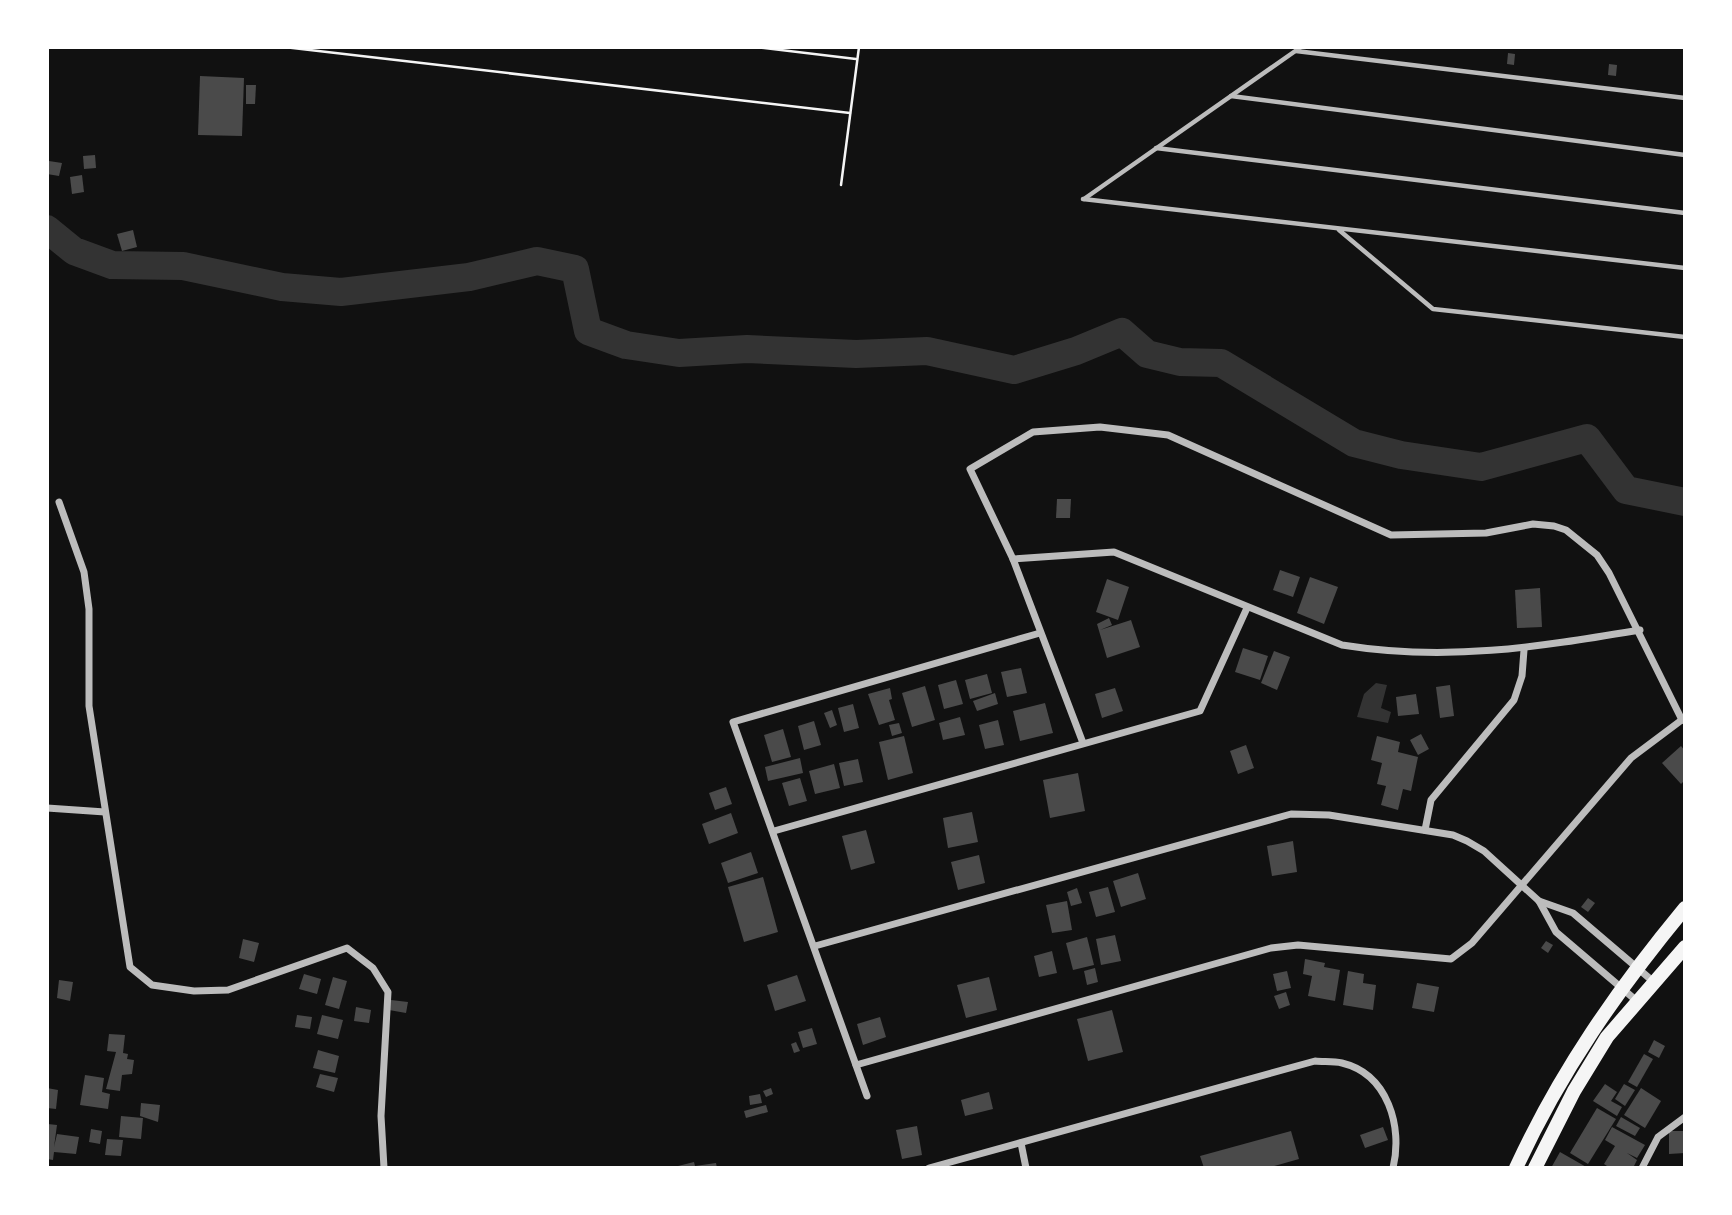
<svg xmlns="http://www.w3.org/2000/svg" width="1732" height="1215" font-family="'Archivo Narrow',sans-serif">
<style>
.water{fill:#333}
.lines{fill:none;stroke-linecap:round;stroke-linejoin:round}
.river{stroke:#333;stroke-width:28}
.building{fill:#4a4a4a}
.path{stroke:#f5f5f5;stroke-width:2.5}
.service{stroke:#bcbcbc;stroke-width:4.5}
.minor{stroke:#bcbcbc;stroke-width:7}
.trunk{stroke:#f5f5f5;stroke-width:14}
</style>
<rect width="100%" height="100%" fill="#111"/>
<!-- water -->
<polygon class="water" points="1376,683 1387,685 1381,708 1391,712 1388,723 1357,717 1364,694"/>
<g class="lines">
<!-- river -->
<polyline class="river" points="47,229 74,251 112,265 183,266 282,287 341,292 469,277 537,261 575,269 588,331 626,345 679,353 747,349 856,354 927,351 1014,370 1076,351 1122,332 1147,354 1180,362 1221,363 1354,443 1401,455 1481,467 1587,438 1626,490 1685,502"/>
</g>
<!-- building -->
<g class="building">
<polygon points="1508,53 1515,54 1514,65 1507,64"/>
<polygon points="1609,64 1617,65 1616,76 1608,75"/>
<polygon points="200,76 244,78 242,136 198,135"/>
<polygon points="246,85 256,85 255,104 246,104"/>
<polygon points="95,155 96,168 84,169 83,156"/>
<polygon points="49,161 62,163 59,176 47,174"/>
<polygon points="82,175 84,192 72,194 70,177"/>
<polygon points="133,230 137,247 122,251 117,234"/>
<polygon points="1057,499 1071,499 1070,518 1056,518"/>
<polygon points="1280,570 1300,577 1293,597 1273,590"/>
<polygon points="1310,577 1338,587 1324,624 1297,613"/>
<polygon points="1107,579 1129,587 1118,620 1096,612"/>
<polygon points="1540,588 1542,627 1517,628 1515,590"/>
<polygon points="1109,618 1112,625 1100,630 1131,620 1140,647 1107,658 1097,624"/>
<polygon points="1243,648 1268,656 1260,680 1235,672"/>
<polygon points="1274,651 1290,657 1277,690 1261,683"/>
<polygon points="1021,668 1027,693 1007,697 1001,672"/>
<polygon points="987,674 992,693 970,699 965,680"/>
<polygon points="956,680 963,704 944,709 938,685"/>
<polygon points="1450,685 1454,716 1440,718 1436,687"/>
<polygon points="925,686 935,720 912,727 902,693"/>
<polygon points="890,688 892,699 889,700 895,720 879,725 868,694"/>
<polygon points="1115,688 1123,711 1102,718 1095,694"/>
<polygon points="995,693 998,704 977,711 973,701"/>
<polygon points="1416,694 1419,714 1398,716 1396,697"/>
<polygon points="1045,703 1053,733 1020,741 1013,711"/>
<polygon points="853,704 859,728 844,732 838,708"/>
<polygon points="832,710 837,725 830,728 824,713"/>
<polygon points="960,717 965,735 943,740 939,723"/>
<polygon points="998,720 1004,745 985,749 979,725"/>
<polygon points="814,721 821,745 804,750 798,726"/>
<polygon points="899,723 902,733 892,736 889,725"/>
<polygon points="783,729 791,757 772,762 764,735"/>
<polygon points="1421,734 1429,749 1418,755 1410,740"/>
<polygon points="904,736 913,773 888,780 879,742"/>
<polygon points="1377,736 1400,742 1398,752 1418,757 1411,791 1403,789 1398,810 1381,805 1386,786 1377,784 1382,763 1371,760"/>
<polygon points="1246,745 1254,768 1238,774 1230,751"/>
<polygon points="1681,746 1685,751 1685,780 1681,784 1662,763"/>
<polygon points="800,758 803,773 768,781 765,767"/>
<polygon points="858,759 863,782 844,786 839,763"/>
<polygon points="834,764 840,788 815,794 809,771"/>
<polygon points="1078,773 1085,811 1050,818 1043,780"/>
<polygon points="800,778 807,801 789,806 782,783"/>
<polygon points="726,787 732,804 715,810 709,793"/>
<polygon points="972,812 978,842 948,848 943,818"/>
<polygon points="731,813 738,833 709,844 702,824"/>
<polygon points="866,830 875,863 851,870 842,836"/>
<polygon points="1293,841 1297,872 1272,876 1267,846"/>
<polygon points="751,852 758,873 728,883 721,863"/>
<polygon points="979,855 985,883 958,890 951,862"/>
<polygon points="1138,873 1146,899 1121,907 1113,881"/>
<polygon points="763,877 778,932 744,942 728,887"/>
<polygon points="1108,887 1115,912 1096,917 1089,892"/>
<polygon points="1077,888 1082,903 1071,906 1067,892"/>
<polygon points="1588,898 1595,903 1588,912 1581,907"/>
<polygon points="1067,901 1072,930 1052,933 1046,905"/>
<polygon points="1115,935 1121,961 1101,965 1096,939"/>
<polygon points="1087,937 1094,965 1073,970 1066,943"/>
<polygon points="243,939 259,943 254,962 239,958"/>
<polygon points="1546,941 1553,945 1548,953 1541,948"/>
<polygon points="1052,951 1057,973 1039,977 1034,956"/>
<polygon points="1305,959 1325,963 1324,967 1340,970 1335,1001 1308,996 1312,976 1303,974"/>
<polygon points="1095,968 1098,982 1087,985 1084,971"/>
<polygon points="1287,971 1291,988 1277,991 1273,974"/>
<polygon points="1348,971 1364,974 1363,983 1376,985 1373,1010 1343,1005"/>
<polygon points="304,974 321,979 317,994 299,989"/>
<polygon points="797,975 806,1001 775,1011 767,985"/>
<polygon points="333,977 347,981 339,1009 325,1005"/>
<polygon points="989,977 997,1010 966,1018 957,985"/>
<polygon points="59,980 73,982 70,1001 57,998"/>
<polygon points="1417,983 1439,987 1434,1012 1412,1008"/>
<polygon points="1286,992 1290,1005 1279,1009 1274,996"/>
<polygon points="391,1000 408,1002 406,1013 389,1010"/>
<polygon points="356,1007 371,1010 369,1023 354,1021"/>
<polygon points="1112,1010 1123,1052 1088,1061 1077,1019"/>
<polygon points="297,1015 312,1017 310,1029 295,1027"/>
<polygon points="322,1015 343,1020 338,1039 317,1034"/>
<polygon points="880,1017 886,1037 863,1045 857,1024"/>
<polygon points="812,1028 817,1044 803,1048 798,1032"/>
<polygon points="109,1034 125,1035 123,1053 128,1054 127,1059 134,1060 132,1074 122,1075 120,1091 106,1089 116,1052 107,1051"/>
<polygon points="1654,1040 1665,1046 1659,1058 1648,1052"/>
<polygon points="796,1042 800,1051 794,1053 791,1044"/>
<polygon points="318,1050 339,1056 335,1073 313,1068"/>
<polygon points="1644,1054 1653,1059 1637,1087 1628,1082"/>
<polygon points="320,1074 338,1078 334,1092 316,1087"/>
<polygon points="85,1075 104,1078 102,1092 110,1094 108,1109 80,1105"/>
<polygon points="1605,1084 1617,1092 1611,1101 1622,1107 1617,1116 1593,1101"/>
<polygon points="1624,1084 1635,1090 1625,1106 1615,1099"/>
<polygon points="47,1088 58,1090 56,1109 47,1108"/>
<polygon points="771,1088 773,1094 766,1097 763,1091"/>
<polygon points="1641,1088 1661,1101 1645,1128 1624,1115"/>
<polygon points="989,1092 993,1109 965,1116 961,1100"/>
<polygon points="760,1094 762,1103 750,1105 749,1096"/>
<polygon points="141,1103 160,1105 158,1122 140,1116"/>
<polygon points="766,1105 768,1112 746,1118 744,1111"/>
<polygon points="1597,1108 1616,1119 1588,1164 1570,1153"/>
<polygon points="121,1116 143,1118 141,1139 119,1137"/>
<polygon points="1621,1117 1640,1128 1635,1136 1616,1126"/>
<polygon points="48,1124 57,1125 54,1147 57,1134 79,1137 76,1154 54,1152 53,1160 47,1159"/>
<polygon points="917,1126 922,1155 902,1159 896,1130"/>
<polygon points="1383,1127 1388,1140 1365,1148 1360,1135"/>
<polygon points="1612,1127 1645,1145 1637,1158 1627,1153 1637,1160 1633,1168 1610,1168 1604,1164 1615,1146 1605,1140"/>
<polygon points="91,1129 102,1131 100,1144 89,1142"/>
<polygon points="1291,1131 1299,1159 1267,1168 1204,1168 1200,1156"/>
<polygon points="1669,1131 1685,1131 1685,1153 1669,1154"/>
<polygon points="107,1139 123,1140 121,1156 105,1155"/>
<polygon points="1560,1152 1588,1168 1551,1168"/>
<polygon points="694,1162 695,1166 716,1163 717,1168 670,1168"/>
</g>
<g class="lines">
<!-- path -->
<g class="path">
<polyline points="284,47 850,113"/>
<polyline points="755,47 856,59"/>
<polyline points="841,185 859,47"/>
</g>
<!-- service -->
<g class="service">
<polyline points="1296,51 1685,98"/>
<polyline points="1231,96 1685,155"/>
<polyline points="1156,148 1685,213"/>
<polyline points="1083,199 1685,268"/>
<polyline points="1084,199 1301,47"/>
<polyline points="1339,230 1433,309 1685,337"/>
</g>
<!-- minor -->
<g class="minor">
<polyline points="59,502 84,572 89,609 89,706 130,967 152,985 194,991 228,990 347,948 373,968 388,992 381,1116 384,1168"/>
<path d="M1013,559L1114,552L1342,645C1447,662 1537,647 1640,630"/>
<polyline points="1083,743 1013,559 970,469 1033,432 1100,427 1168,435 1391,535 1486,533 1533,524 1554,526 1566,530 1597,555 1609,573 1682,720"/>
<polyline points="47,808 105,812"/>
<polyline points="1425,830 1431,800 1514,700 1522,676 1524,650"/>
<polyline points="774,831 1200,711 1247,608"/>
<polyline points="1539,901 1573,913 1655,983"/>
<polyline points="815,946 1291,814 1329,815 1453,835 1467,841 1484,851 1539,901 1556,932 1638,1002"/>
<polyline points="856,1065 1271,948 1298,945 1451,959 1472,943 1631,758 1683,719"/>
<polyline points="867,1096 733,722 1040,633"/>
<polyline points="1021,1143 1026,1168"/>
<path d="M929,1168L1315,1061C1323,1062 1333,1061 1342,1063C1388,1074 1403,1127 1393,1168"/>
<polyline points="1642,1168 1658,1137 1685,1117"/>
</g>
<!-- trunk -->
<g class="trunk">
<path d="M1516,1168C1560,1072 1618,989 1685,908"/>
<polyline points="1535,1168 1574,1091 1607,1037 1685,947"/>
</g>
</g>
<!-- border -->
<rect width="1732" height="1215" fill="none" stroke="#ffffff" stroke-width="98"/>
</svg>
